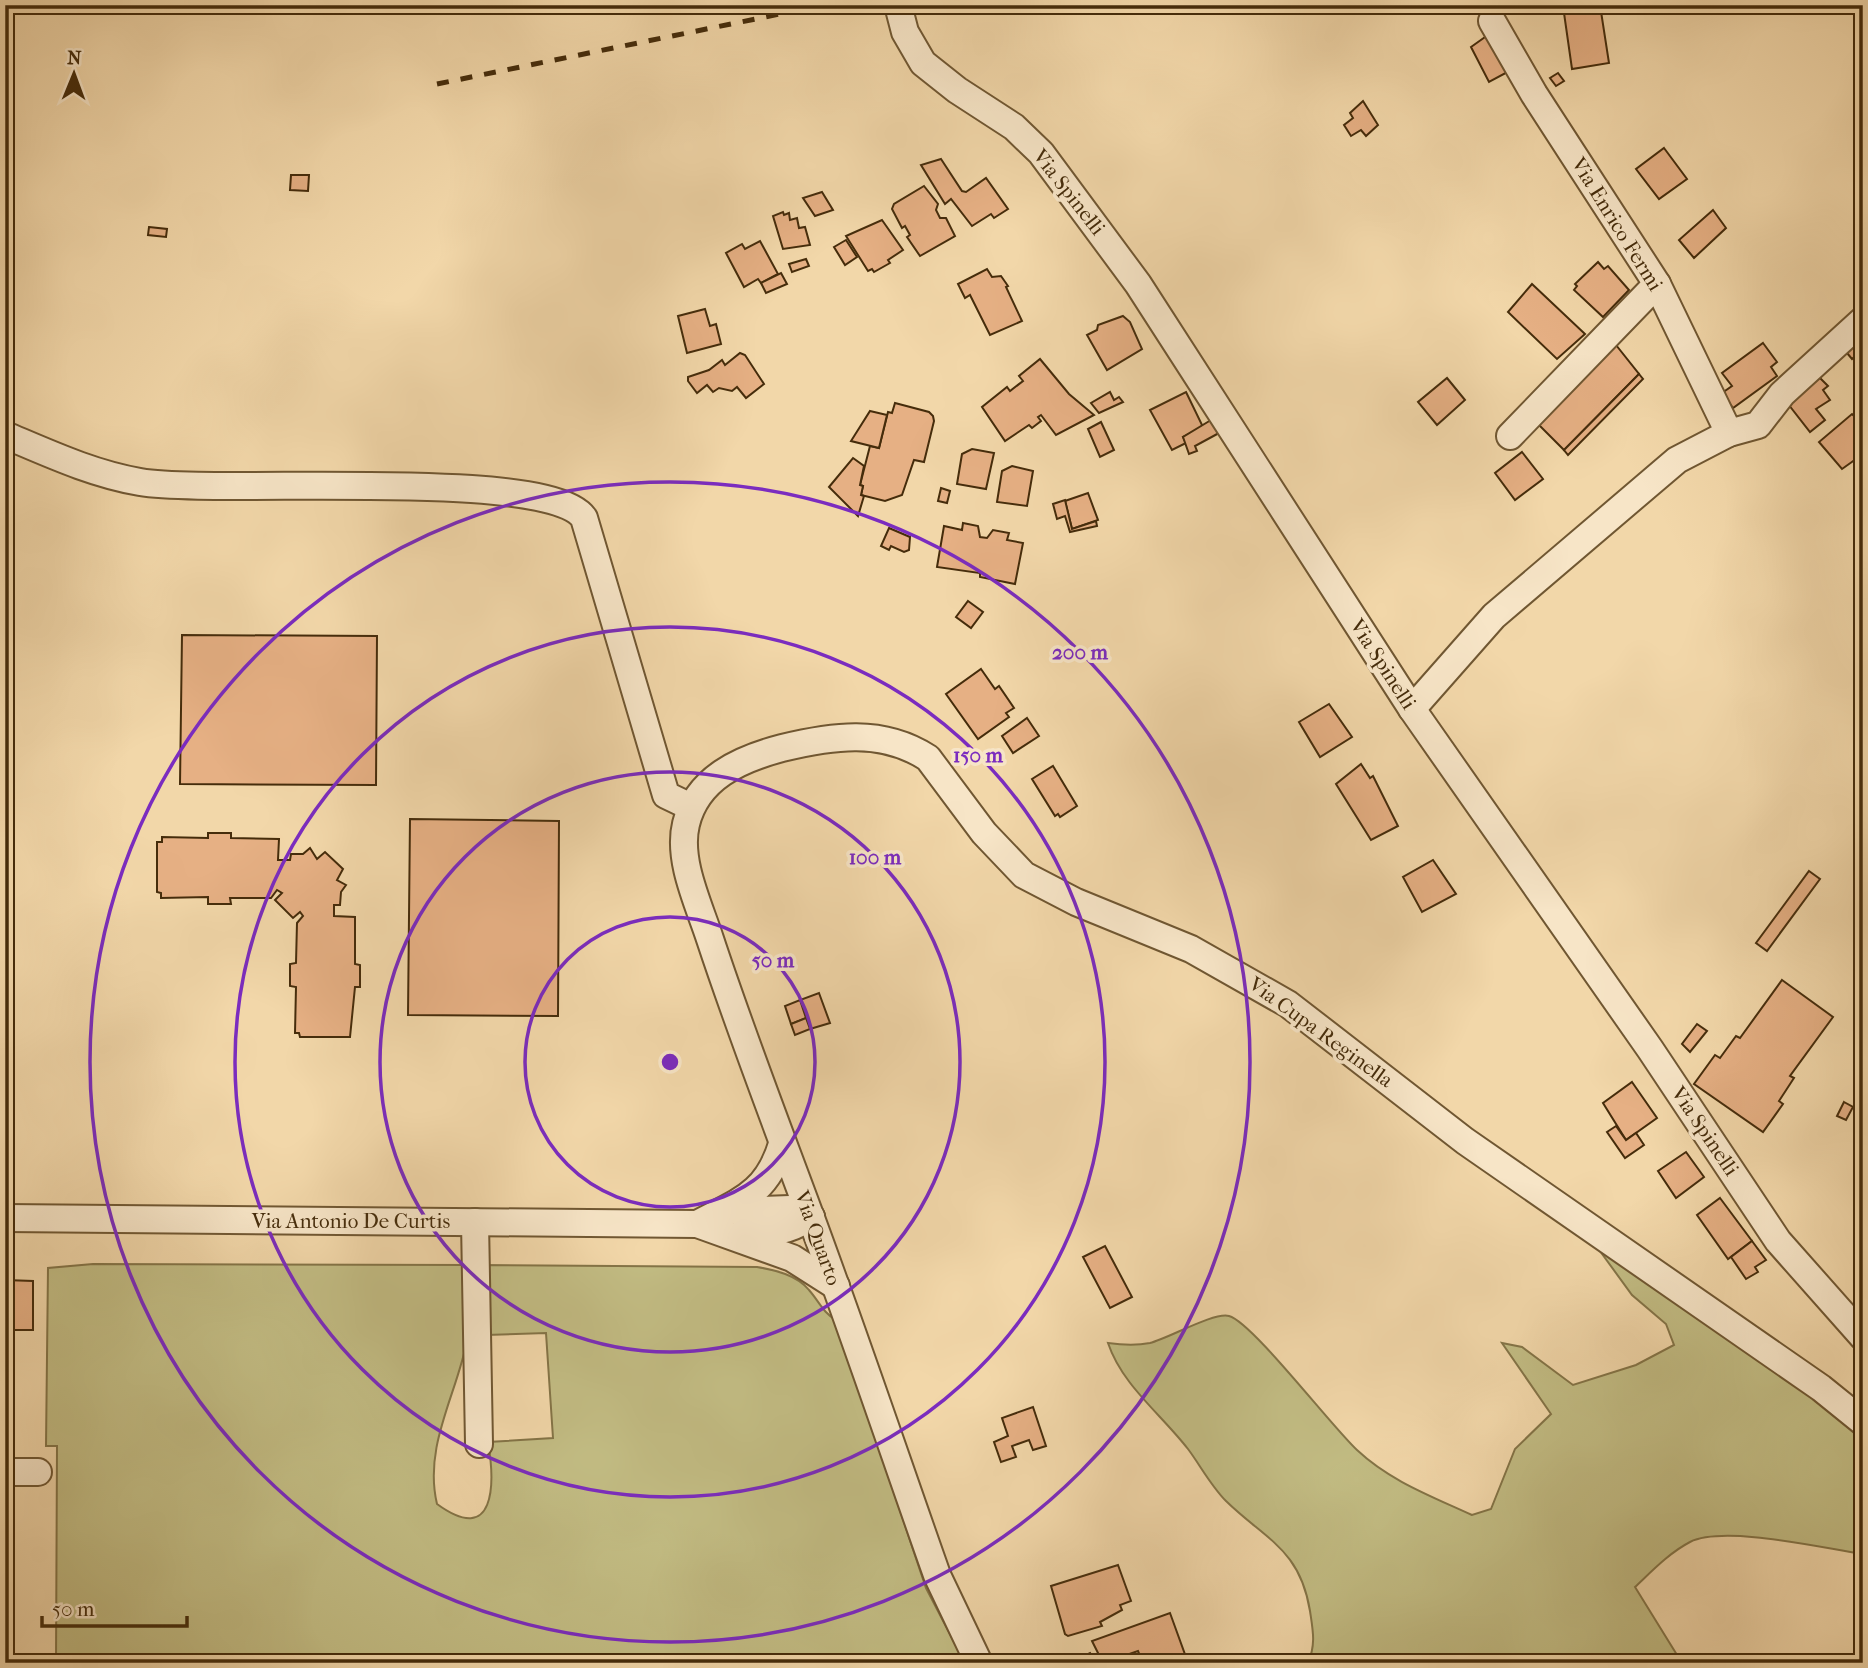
<svg xmlns="http://www.w3.org/2000/svg" width="1868" height="1668" font-family="'IM FELL French Canon',serif">
<style>
.green{fill:#c2bc83;stroke:#847447;stroke-width:2}
.building{fill:#e6b084;stroke:#452c0b;stroke-width:2}
.lines{fill:none;stroke-linecap:round;stroke-linejoin:round}
.minor-casing{stroke:#705732;stroke-width:30}
.minor{stroke:#f7e5c7;stroke-width:26}
.rail{stroke:#452c0b;stroke-width:5;stroke-dasharray:12 12;stroke-linecap:butt}
.ring{fill:none;stroke:#7b2cbf;stroke-width:3.5}
.labels{text-anchor:middle;dominant-baseline:central;stroke-width:7;stroke-linejoin:round;paint-order:stroke}
.street-label{font-size:21px;fill:#452c0b;stroke:#f7e5c7}
.centre{fill:#7b2cbf;stroke:#f7e5c7;stroke-width:3.5}
.ring-label{font-size:21px;text-anchor:middle;font-weight:bold;fill:#7b2cbf;stroke:#f7e5c7;stroke-width:7;stroke-linejoin:round;paint-order:stroke}
</style>
<rect width="100%" height="100%" fill="#f2d7a9"/>
<filter id="stains"><feTurbulence type="fractalNoise" baseFrequency=".00286" numOctaves="4"/><feColorMatrix values="0 0 0 0 .2 0 0 0 0 .09 0 0 0 0 .02 0 0 0 .5 -.17"/></filter>
<radialGradient id="worn" r=".72"><stop offset=".6" stop-color="#630" stop-opacity="0"/><stop offset="1" stop-color="#630" stop-opacity=".3"/></radialGradient>
<!-- green -->
<g class="green">
<path d="M1597,1247L1828,1405L1863,1437V1554C1822,1548 1724,1525 1690,1542C1669,1553 1652,1571 1635,1587L1682,1663H1308C1316,1644 1313,1631 1310,1611C1300,1549 1266,1540 1226,1501C1211,1486 1200,1465 1188,1449C1161,1414 1122,1385 1108,1343C1122,1345 1135,1346 1150,1343C1169,1338 1214,1312 1229,1316C1252,1322 1332,1427 1357,1450C1390,1481 1431,1496 1472,1515L1491,1509L1515,1449L1551,1414L1502,1343L1522,1347L1573,1385L1636,1365L1674,1345L1666,1324L1632,1295Z"/>
<path d="M93,1264L470,1265C469,1288 472,1314 468,1336C458,1393 423,1445 437,1504C496,1547 495,1483 488,1442L553,1438L546,1333L486,1335L481,1265L757,1267C775,1270 797,1275 809,1290C818,1300 824,1314 836,1320L926,1588L965,1663H56L57,1446H46L48,1268Z"/>
</g>
<!-- building -->
<g class="building">
<polygon points="1492,5 1520,5 1501,10 1501,7 1493,9"/>
<polygon points="1600,5 1609,63 1572,69 1563,6"/>
<polygon points="1495,30 1515,68 1489,82 1471,47"/>
<polygon points="1558,73 1564,81 1556,86 1550,78"/>
<polygon points="1363,101 1378,125 1366,136 1361,130 1351,136 1344,125 1353,118 1350,113"/>
<polygon points="1664,148 1687,179 1659,199 1636,169"/>
<polygon points="941,159 962,191 966,192 986,178 1008,209 994,218 991,214 972,226 951,199 945,204 921,165"/>
<polygon points="291,175 309,175 308,191 290,190"/>
<polygon points="924,186 938,204 936,210 940,218 946,218 955,236 920,256 907,237 910,235 905,226 902,228 892,209 894,204"/>
<polygon points="822,192 833,210 815,216 803,198"/>
<polygon points="1713,210 1726,228 1694,258 1679,240"/>
<polygon points="783,212 784,215 789,213 790,220 797,218 799,228 805,227 810,245 783,249 773,216"/>
<polygon points="882,220 903,250 888,260 890,263 874,272 872,269 868,271 846,236"/>
<polygon points="149,227 167,229 166,237 148,235"/>
<polygon points="846,240 857,257 845,265 834,247"/>
<polygon points="760,241 778,274 761,283 758,279 744,287 726,253 742,244 745,249"/>
<polygon points="806,259 809,266 792,272 789,264"/>
<polygon points="1598,262 1604,269 1608,266 1629,290 1603,317 1574,290 1577,286 1575,284"/>
<polygon points="987,269 992,277 1001,276 1008,286 1006,287 1022,321 990,335 970,295 965,298 958,284"/>
<polygon points="781,273 787,284 766,293 761,283"/>
<polygon points="1532,284 1585,334 1557,359 1508,312"/>
<polygon points="705,309 710,326 716,324 721,344 687,353 678,316"/>
<polygon points="1123,316 1130,322 1142,349 1107,370 1087,335 1097,330 1098,325"/>
<polygon points="1856,335 1863,343 1863,349 1852,359 1842,347"/>
<polygon points="1763,343 1777,362 1771,367 1777,376 1733,408 1722,393 1732,386 1722,373"/>
<polygon points="1616,345 1639,374 1564,450 1538,424"/>
<polygon points="740,353 745,355 764,384 746,398 737,387 732,391 719,388 713,392 707,385 697,393 688,381 688,377 709,370 722,360 725,365"/>
<polygon points="1040,359 1069,394 1094,415 1056,435 1041,415 1038,417 1041,421 1032,428 1029,425 1005,441 982,407 1007,387 1010,391 1023,381 1019,376"/>
<polygon points="1639,374 1643,379 1568,455 1564,450"/>
<polygon points="1818,376 1828,386 1823,390 1830,400 1816,409 1825,420 1810,432 1785,400"/>
<polygon points="1447,378 1465,400 1437,425 1418,402"/>
<polygon points="1110,392 1114,400 1119,397 1123,402 1099,413 1091,403"/>
<polygon points="1186,392 1203,427 1183,437 1186,443 1172,450 1150,410"/>
<polygon points="895,403 929,412 933,416 934,421 924,462 914,460 902,495 885,501 861,495 863,486 860,485 870,446 879,448 888,412 892,413"/>
<polygon points="870,411 887,415 879,448 851,441"/>
<polygon points="1863,412 1863,454 1842,469 1819,442 1852,414 1855,417"/>
<polygon points="1211,420 1219,433 1195,446 1197,451 1189,454 1183,437"/>
<polygon points="1101,422 1114,450 1100,457 1088,429"/>
<polygon points="972,449 994,453 986,489 957,484 962,454"/>
<polygon points="1522,452 1543,479 1515,500 1495,473"/>
<polygon points="853,458 864,466 860,485 863,486 861,495 864,496 858,516 829,487"/>
<polygon points="1012,466 1033,471 1027,506 997,502 1002,471"/>
<polygon points="941,488 950,491 947,503 938,501"/>
<polygon points="1088,493 1098,520 1072,529 1065,501"/>
<polygon points="1065,500 1072,529 1096,521 1097,526 1070,532 1065,516 1057,519 1053,504"/>
<polygon points="963,523 978,526 980,537 987,538 993,530 1009,533 1007,540 1023,543 1015,584 980,577 980,573 937,567 944,526 962,530"/>
<polygon points="889,528 910,537 909,550 904,552 891,546 889,550 881,546"/>
<polygon points="968,601 983,612 971,628 956,617"/>
<polygon points="182,635 377,636 376,785 180,784"/>
<polygon points="981,669 995,689 999,686 1014,708 1006,713 1009,717 978,739 946,694"/>
<polygon points="1329,704 1352,737 1320,757 1299,722"/>
<polygon points="1027,718 1039,736 1013,753 1002,736"/>
<polygon points="1361,764 1370,778 1373,776 1398,826 1371,840 1336,784"/>
<polygon points="1053,766 1077,806 1060,817 1058,814 1055,816 1032,779"/>
<polygon points="410,819 559,821 558,1016 408,1015"/>
<polygon points="208,833 231,833 231,838 279,839 278,860 290,860 291,854 303,854 310,848 317,859 325,852 343,869 337,880 346,885 341,892 340,905 334,905 334,916 355,917 355,964 360,965 360,987 355,987 350,1037 300,1037 299,1033 295,1033 296,987 290,986 290,964 296,963 297,923 303,916 300,912 293,918 275,900 282,893 277,890 271,898 230,898 231,904 208,904 208,897 161,898 161,893 157,892 157,842 162,842 162,837 208,838"/>
<polygon points="1433,860 1456,894 1422,912 1403,877"/>
<polygon points="1809,871 1820,879 1767,951 1756,943"/>
<polygon points="1782,980 1833,1017 1790,1076 1794,1078 1779,1101 1783,1104 1763,1132 1694,1084 1715,1055 1720,1058 1736,1036 1740,1038"/>
<polygon points="819,993 830,1023 810,1029 800,1000"/>
<polygon points="800,1000 806,1018 791,1024 785,1006"/>
<polygon points="806,1018 810,1029 795,1035 791,1024"/>
<polygon points="1697,1024 1707,1031 1690,1052 1682,1044"/>
<polygon points="1632,1082 1657,1118 1626,1140 1603,1103"/>
<polygon points="1844,1102 1853,1107 1846,1120 1837,1116"/>
<polygon points="1616,1126 1626,1140 1636,1133 1644,1145 1625,1158 1607,1132"/>
<polygon points="1686,1152 1704,1177 1676,1198 1658,1171"/>
<polygon points="1720,1198 1752,1241 1728,1259 1697,1215"/>
<polygon points="1752,1241 1766,1260 1755,1267 1758,1272 1746,1279 1731,1257"/>
<polygon points="1105,1246 1132,1297 1110,1308 1083,1257"/>
<polygon points="5,1280 33,1281 33,1330 5,1330"/>
<polygon points="1033,1407 1046,1446 1033,1450 1029,1440 1012,1446 1016,1457 1001,1462 994,1442 1008,1436 1002,1418"/>
<polygon points="1118,1565 1131,1601 1120,1605 1122,1610 1100,1622 1102,1626 1068,1636 1065,1634 1051,1586"/>
<polygon points="1170,1613 1187,1660 1178,1663 1143,1663 1138,1651 1103,1663 1092,1641"/>
<polygon points="1090,1653 1095,1663 1070,1663"/>
</g>
<g class="lines">
<defs>
<g id="minor">
<polyline points="898,5 905,32 923,63 957,90 1014,127 1041,153 1138,284 1412,709 1650,1049 1778,1241 1863,1337"/>
<polyline points="1492,21 1534,94 1657,284 1729,433"/>
<path d="M5,435C50,454 93,474 140,482C216,495 549,467 584,518L666,795L691,807"/>
<polyline points="1510,436 1657,284"/>
<polyline points="1412,709 1494,616 1677,460 1729,433 1758,425 1782,394 1863,320"/>
<polyline points="727,1211 790,1209 811,1217"/>
<polyline points="5,1218 697,1224 792,1258 836,1286"/>
<polyline points="475,1222 479,1444"/>
<path d="M697,1224C740,1201 767,1194 782,1144"/>
<path d="M741,1234C769,1234 787,1232 811,1217"/>
<polyline points="5,1472 38,1472"/>
<path d="M979,1663L937,1575C895,1456 855,1337 811,1218C777,1126 741,1033 710,939C699,905 677,860 686,824C697,778 740,759 782,748C832,736 882,728 928,758L984,833L1024,875L1076,902L1191,949L1288,1004L1465,1141L1821,1388L1863,1422"/>
</g>
</defs>
<!-- minor casing -->
<use href="#minor" class="minor-casing"/>
<!-- minor -->
<use href="#minor" class="minor"/>
<!-- rail -->
<polyline class="rail" points="437,84 824,5"/>
</g>
<!-- distance rings -->
<g class="ring">
<circle cx="670" cy="1062" r="145"/>
<circle cx="670" cy="1062" r="290"/>
<circle cx="670" cy="1062" r="435"/>
<circle cx="670" cy="1062" r="580"/>
</g>
<g class="labels">
<!-- street labels -->
<g class="street-label">
<text transform="translate(1069 192) rotate(52)">Via Spinelli</text>
<text transform="translate(1617 224) rotate(58)">Via Enrico Fermi</text>
<text transform="translate(1383 664) rotate(57)">Via Spinelli</text>
<text transform="translate(1321 1032) rotate(36)">Via Cupa Reginella</text>
<text transform="translate(1705 1131) rotate(56)">Via Spinelli</text>
<text x="351" y="1221">Via Antonio De Curtis</text>
<text transform="translate(818 1238) rotate(70)">Via Quarto</text>
</g>
</g>
<circle cx="670" cy="1062" r="10" class="centre"/>
<g class="ring-label">
<text x="1080" y="659">200 m</text>
<text x="978" y="762">150 m</text>
<text x="875" y="864">100 m</text>
<text x="773" y="967">50 m</text>
</g>
<!-- margin -->
<rect width="1868" height="1668" fill="none" stroke="#f2d7a9" stroke-width="28"/>
<rect x="7" y="7" width="1854" height="1654" fill="none" stroke="#452c0b" stroke-width="3.5"/>
<rect x="14" y="14" width="1840" height="1640" fill="none" stroke="#452c0b" stroke-width="2"/>
<!-- north arrow -->
<g transform="translate(74 74) rotate(1)" stroke="#f7e5c7" stroke-width="5" paint-order="stroke">
<path d="M0-5L12 26L0 18L-12 26Z" fill="#452c0b"/>
<text y="-10" font-size="19" font-weight="bold" text-anchor="middle" fill="#452c0b">N</text>
</g>
<!-- scale -->
<path d="M42 1616v10h145v-10" fill="none" stroke="#452c0b" stroke-width="3.5"/>
<text x="52" y="1616" font-size="21" fill="#452c0b" stroke="#f7e5c7" stroke-width="5" paint-order="stroke">50 m</text>
<rect width="100%" height="100%" filter="url(#stains)"/>
<rect width="100%" height="100%" fill="url(#worn)"/>
</svg>
